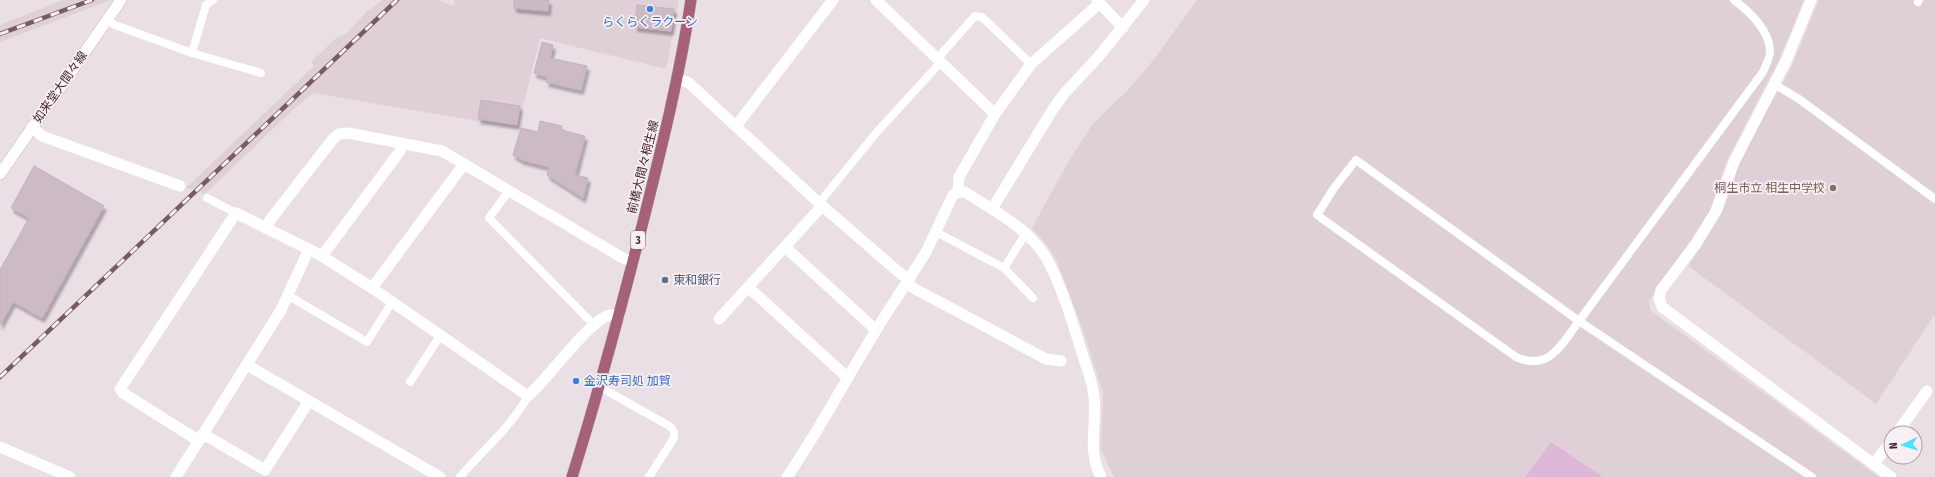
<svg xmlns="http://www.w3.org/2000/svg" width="1935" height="477" font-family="'Fira Sans Condensed','Noto Sans JP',sans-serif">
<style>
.built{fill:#dfd0d8}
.green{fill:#deb6d7}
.building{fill:#ccbbc4;stroke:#c5b1bb;filter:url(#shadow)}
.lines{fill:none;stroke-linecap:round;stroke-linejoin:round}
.secondary-casing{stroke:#ccb2be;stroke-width:12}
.primary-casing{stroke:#c4bcbf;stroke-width:12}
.service{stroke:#fff;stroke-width:8}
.minor{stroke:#fff;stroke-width:11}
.tertiary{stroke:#fff;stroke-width:11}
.secondary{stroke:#fff;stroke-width:11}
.primary{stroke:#a46179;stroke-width:11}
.rail-casing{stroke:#785965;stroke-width:4.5}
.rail{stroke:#f8eff4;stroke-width:3;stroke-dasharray:9;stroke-linecap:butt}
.shop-dot{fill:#3f7fe0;stroke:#f8eff4;stroke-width:1.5}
.education-dot{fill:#8d6e63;stroke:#f8eff4;stroke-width:1.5}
.service-dot{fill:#5c6f8a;stroke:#f8eff4;stroke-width:1.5}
.labels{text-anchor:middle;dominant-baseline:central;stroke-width:3.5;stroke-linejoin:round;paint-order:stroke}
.shield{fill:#f8eff4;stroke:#745d67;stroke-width:1}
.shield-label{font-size:11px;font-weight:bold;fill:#3c1f2a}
.shop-label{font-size:12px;fill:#366cbe;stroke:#f8eff4}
.street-label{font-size:12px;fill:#3c1f2a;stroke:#f8eff4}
.education-label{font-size:12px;fill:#785e54;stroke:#f8eff4;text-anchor:end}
.service-label{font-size:12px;fill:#4e5e75;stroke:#f8eff4;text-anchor:start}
</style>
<defs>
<filter id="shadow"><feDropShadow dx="2.5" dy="4.5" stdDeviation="1" flood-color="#0004"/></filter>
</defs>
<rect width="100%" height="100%" fill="#ebdfe6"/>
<!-- built -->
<g class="built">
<polygon points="63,0 111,0 0,42 0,25"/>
<polygon points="382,0 440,0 449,5 454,5 455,0 679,0 666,69 540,38 518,128 313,93 294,109 205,194 185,187 189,185 314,66 311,62 336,38 346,34 368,10 372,8"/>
<polygon points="1197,0 1804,0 1778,62 1727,160 1709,213 1649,301 1650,310 1879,477 1603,477 1551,443 1525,477 1114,477 1101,450 1103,393 1084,333 1056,259 1047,245 1032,228 1067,164 1092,125 1128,90 1155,58"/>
<polygon points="1819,0 1935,0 1935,314 1876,404 1688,266 1722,213 1739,164 1760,122 1790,70"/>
</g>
<!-- green -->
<polygon class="green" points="1551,442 1603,477 1525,477"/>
<!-- building -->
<g class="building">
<polygon points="514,0 549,0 548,11 514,8"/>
<polygon points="637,5 674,9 671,31 635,27"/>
<polygon points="542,42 553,45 550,58 587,66 581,90 546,82 547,77 534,73"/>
<polygon points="481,100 520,106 517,125 478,119"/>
<polygon points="540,121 562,126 561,130 585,136 575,175 588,178 583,198 547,175 549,167 522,160 513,155 521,128 538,132"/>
<polygon points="34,166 104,206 42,318 13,302 0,325 0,270 29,218 11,208"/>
</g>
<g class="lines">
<defs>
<polyline id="secondary" points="0,174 121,0"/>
<path id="primary" d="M572,477C599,391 622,305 644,218C662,146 680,74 691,0"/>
</defs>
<!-- secondary casing -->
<use href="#secondary" class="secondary-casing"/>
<!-- primary casing -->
<use href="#primary" class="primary-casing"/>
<!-- service -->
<g class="service">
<path d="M1734,0C1749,11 1770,31 1770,51C1770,58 1766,65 1763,72L1579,321C1562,344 1549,372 1516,357L1317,215L1334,188L1356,160L1579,321L1812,477"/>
<polyline points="1918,2 1919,0"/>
<polyline points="107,20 115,25 192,53 261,73"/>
<polyline points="192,53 206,5 213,0"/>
<polyline points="937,59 975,16 982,17 1031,64"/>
<polyline points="1774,84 1799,99 1935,199"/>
<polyline points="508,192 489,218 593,324"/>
<polyline points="207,198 236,213"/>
<polyline points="819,203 877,132 940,63"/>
<polyline points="936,232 1004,268 1033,298"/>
<polyline points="1004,268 1026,233"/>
<polyline points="289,296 367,342 392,302"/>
<polyline points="410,382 440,336"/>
<polyline points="600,387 671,427 674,432 674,438 649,477"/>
<path d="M460,477C483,450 511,427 528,396"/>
</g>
<!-- minor -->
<g class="minor">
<polyline points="876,0 995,114"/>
<polyline points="1097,0 1123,28"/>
<polyline points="1811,0 1786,61 1734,162 1716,211 1696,244 1661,290 1659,298 1662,307 1891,477"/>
<polyline points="678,79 689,83 819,203 902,275 910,279"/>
<polyline points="736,126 833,0"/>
<polyline points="32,127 42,136 180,186"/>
<polyline points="958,192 959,177 995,114 1031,64 1100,3"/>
<polyline points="992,209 1053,109 1063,95 1099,56 1144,0"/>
<polyline points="266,228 270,220 333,139 339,134 348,133 442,151 621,257 633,262"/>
<polyline points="785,247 876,330"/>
<polyline points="322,256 400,151 402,143"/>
<polyline points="906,284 1046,359 1061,361"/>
<polyline points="748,287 848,378"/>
<polyline points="372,288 464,164"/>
<polyline points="719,319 822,206"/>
<polyline points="247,365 440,477"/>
<polyline points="1897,433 1927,391"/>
<polyline points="203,434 265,470 309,401"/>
<path d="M199,441L123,393L120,389L236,213L322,256L372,288L528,396C548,379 590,319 610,315C612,314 616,316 619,316"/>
<polyline points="1874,464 1891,441"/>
<polyline points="176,477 281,310 309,249"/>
<path d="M787,477C827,419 858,355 898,296"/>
</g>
<!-- tertiary -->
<g class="tertiary">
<path d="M898,296L926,252L953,195L958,192H965C989,208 1017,222 1036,244C1057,266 1073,325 1083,356C1087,369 1093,383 1094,397C1097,425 1087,451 1101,477"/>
<polyline points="0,447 70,477"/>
</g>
<!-- secondary -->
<use href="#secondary" class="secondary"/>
<!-- primary -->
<use href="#primary" class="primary"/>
<defs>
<g id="rail">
<polyline points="0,34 92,0"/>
<polyline points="0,377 397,0"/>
</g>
</defs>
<!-- rail casing -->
<use href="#rail" class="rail-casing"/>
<!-- rail -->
<use href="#rail" class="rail"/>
</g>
<!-- markers -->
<g class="shop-dot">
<circle cx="650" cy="9" r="4"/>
<circle cx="576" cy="381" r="4"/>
</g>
<circle class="education-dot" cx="1833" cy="188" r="4"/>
<circle class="service-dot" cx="665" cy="280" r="4"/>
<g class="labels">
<!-- shield labels -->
<rect class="shield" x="631" y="231" width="14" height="18" rx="3"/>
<g class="shield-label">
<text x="638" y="240">3</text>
</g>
<!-- shop labels -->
<g class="shop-label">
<text x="650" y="22">らくらくラクーン</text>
<text x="584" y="381" text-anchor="start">金沢寿司処 加賀</text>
</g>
<!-- street labels -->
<g class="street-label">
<text transform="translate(60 87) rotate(-55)">如来堂大間々線</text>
<text transform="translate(643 167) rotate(-76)">前橋大間々桐生線</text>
</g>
<!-- education labels -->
<g class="education-label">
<text x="1825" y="188">桐生市立 相生中学校</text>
</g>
<!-- service labels -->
<g class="service-label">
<text x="673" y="280">東和銀行</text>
</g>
</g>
<!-- north arrow -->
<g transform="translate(1903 445) rotate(265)"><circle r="19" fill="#f8eff4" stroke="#ad9ca3"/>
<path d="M0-3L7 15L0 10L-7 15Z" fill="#4ee1fa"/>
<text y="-6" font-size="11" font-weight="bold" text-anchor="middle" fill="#3c1f2a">N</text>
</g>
</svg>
